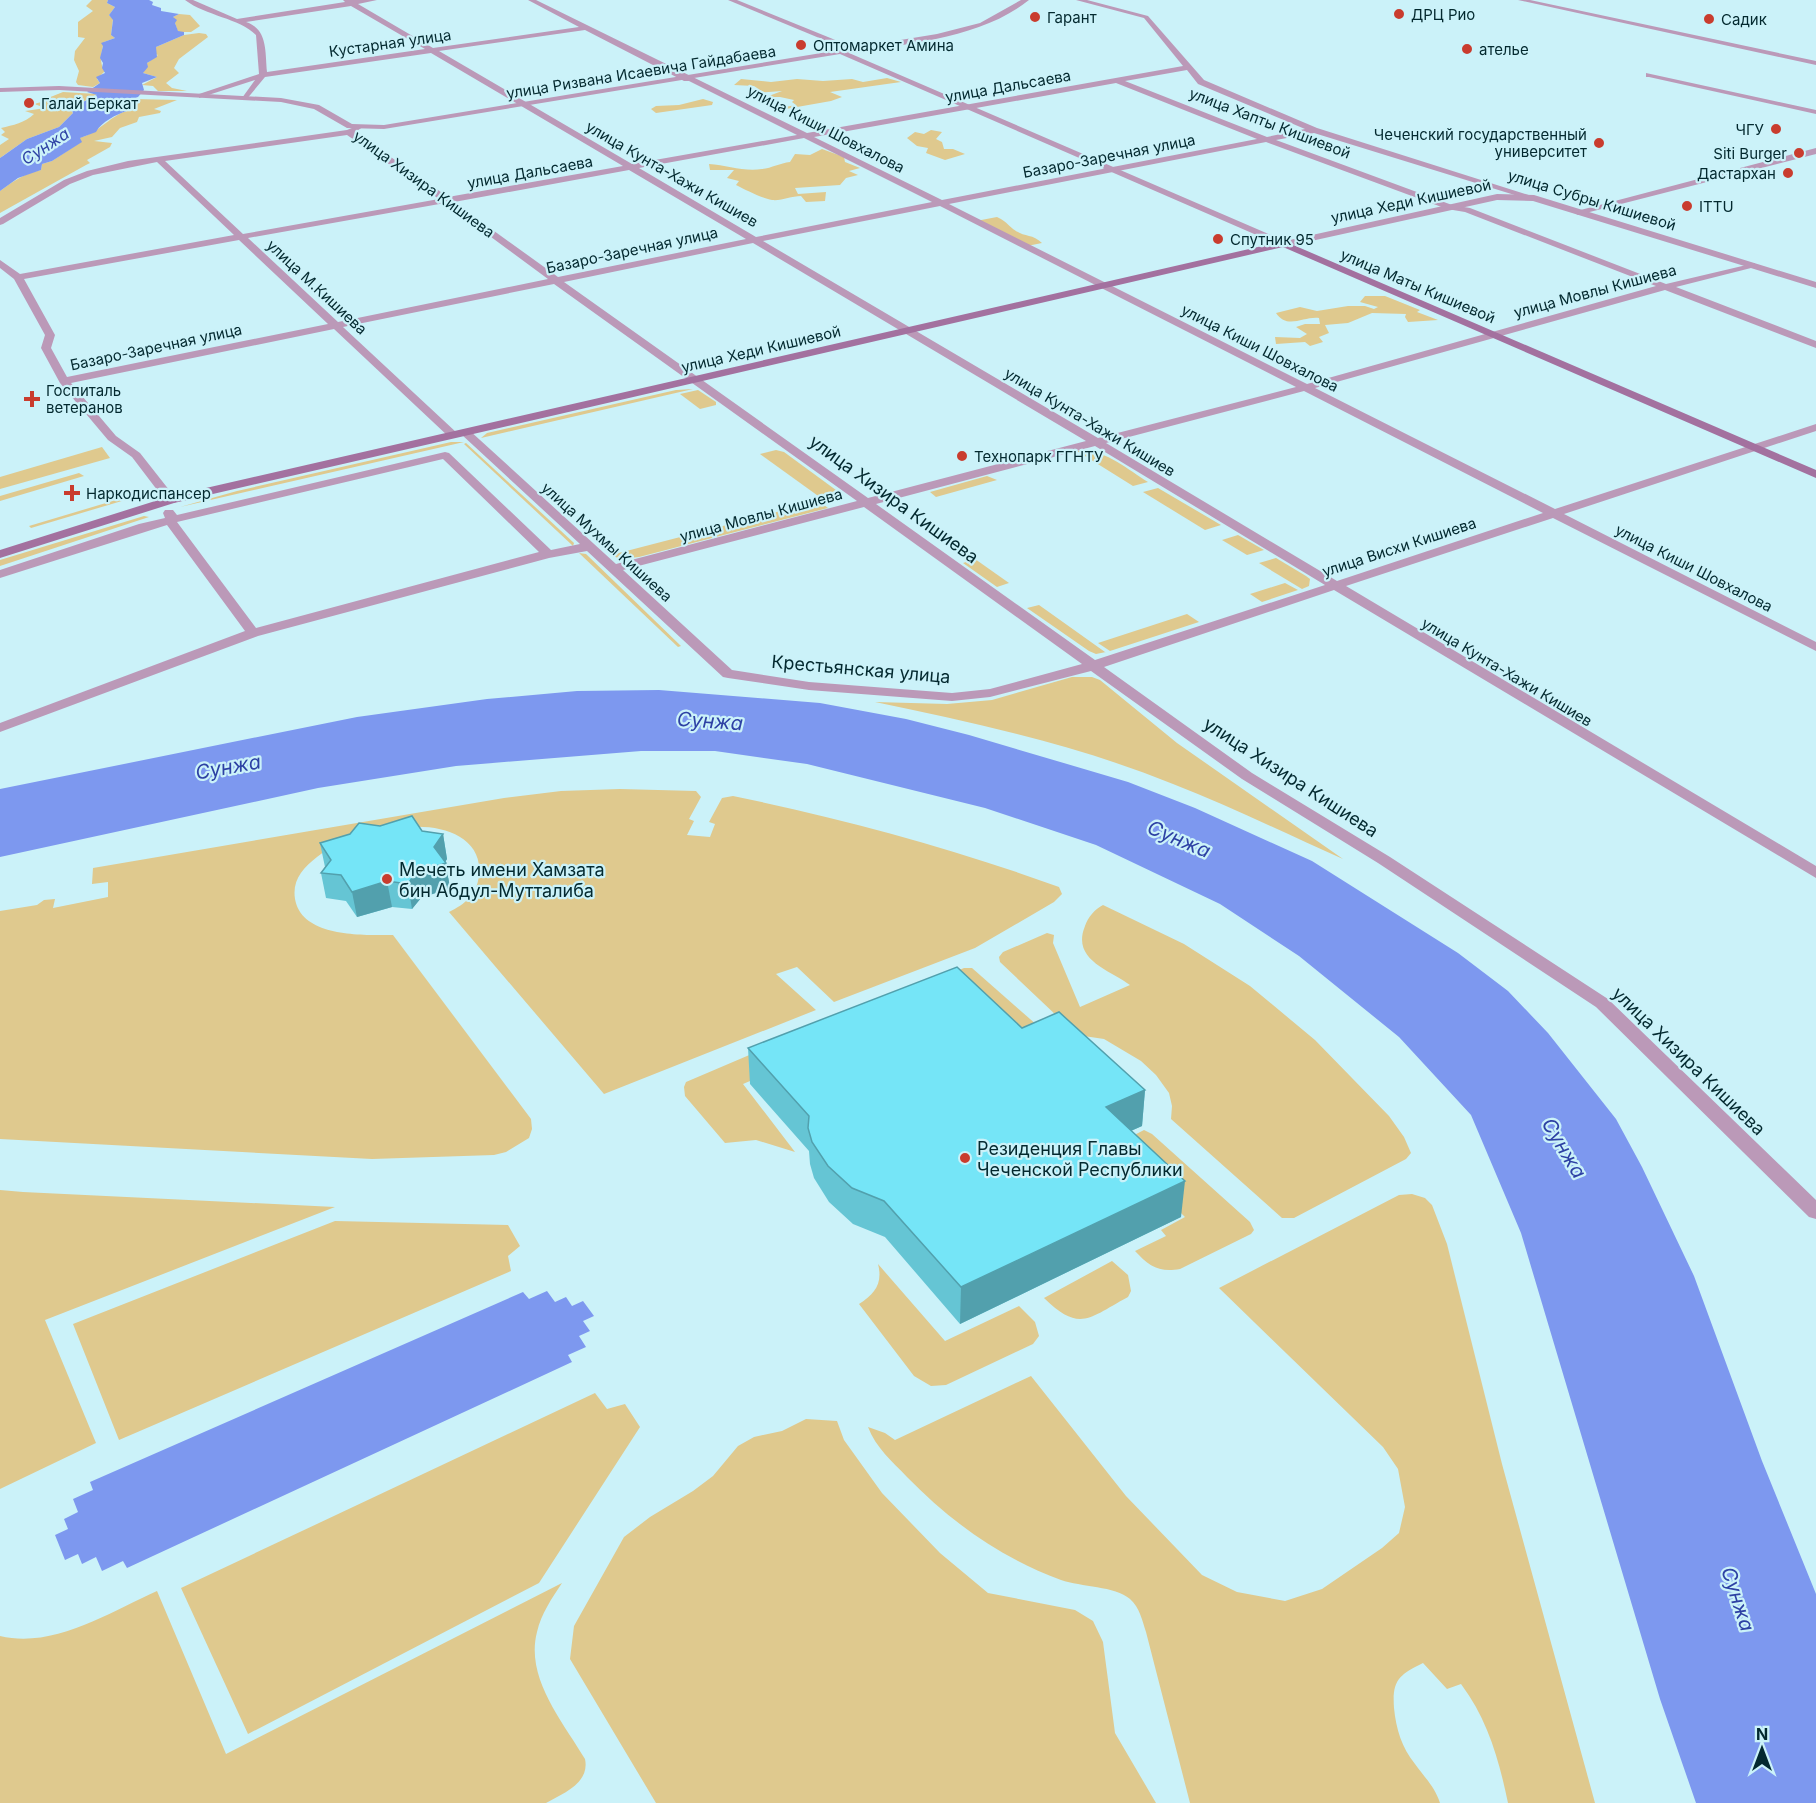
<svg xmlns="http://www.w3.org/2000/svg" width="1816" height="1803" font-family="Inter,sans-serif">
<style>
.green{fill:#dfc98e}
.water{fill:#7d98ef}
.lines{fill:none;stroke-linecap:round;stroke-linejoin:round}
.minor{fill:#bb99b8;fill-rule:evenodd}
.tertiary{fill:#bb99b8;fill-rule:evenodd}
.secondary{fill:#a3719f;fill-rule:evenodd}
.wall{fill:#65c5d4}
.shaded-wall{fill:#52a0ad}
.building{fill:#75e5f7;stroke:#52a0ad;stroke-width:1.5}
.poi-dot{fill:#c93c2e;stroke:#cbf2f9;stroke-width:2}
.labels{text-anchor:middle;dominant-baseline:central;stroke-width:4.5;stroke-linejoin:round;paint-order:stroke}
.far-poi-label{font-size:15px;fill:#03292f;stroke:#cbf2f9;text-anchor:start}
.far-street-label{font-size:15px;fill:#03292f;stroke:#cbf2f9}
.far-water-label{font-size:16px;font-style:italic;fill:#2d41a4;stroke:#cbf2f9}
.street-label{font-size:18px;fill:#03292f;stroke:#cbf2f9}
.poi-label{font-size:18px;fill:#03292f;stroke:#cbf2f9;text-anchor:start}
.water-label{font-size:20px;font-style:italic;fill:#2d41a4;stroke:#cbf2f9}
</style>
<rect width="100%" height="100%" fill="#cbf2f9"/>
<!-- green -->
<g class="green">
<path d="M92,0H108L107,3L115,7L109,15L113,19L111,35L115,38L104,42C101,52 99,64 105,71L97,79L100,83L93,87L78,85L76,82L79,71L74,60L75,51L85,38L78,37V22L93,11L86,6Z"/>
<polygon points="179,14 190,15 200,26 191,32 178,32 173,17"/>
<polygon points="199,33 206,34 208,37 179,59 174,68 179,73 166,83 172,88 187,91 158,91 153,86 142,85 157,77 143,73 146,64 158,55 155,54 156,47 184,35"/>
<polygon points="887,78 901,82 830,92 842,97 831,101 780,110 774,109 796,105 792,102 794,100 780,97 766,97 782,91 753,93 751,90 757,88 754,86 734,85 741,79 771,82 797,79 823,81 852,79 863,82"/>
<path d="M63,92L97,94L70,109L73,113L59,127L27,139L0,158V145L9,139L1,135L5,132L1,128C13,125 25,123 34,114L25,111L46,108L34,104L49,100L48,98Z"/>
<path d="M134,99L177,100L154,109L161,111L160,113L139,117L137,122L120,128L112,137L94,141L112,143L110,147L87,160L90,163L86,165L0,213V191C12,182 25,173 41,170L42,164L52,161L81,142L79,138C97,134 109,117 126,111L120,105Z"/>
<polygon points="703,99 713,102 712,105 656,113 651,109 656,106 679,105"/>
<polygon points="931,130 942,132 936,139 942,142 944,149 953,149 965,154 945,160 926,153 928,148 917,146 907,138 915,132 924,134"/>
<path d="M822,149L844,157L845,162L860,168L849,171L858,175L846,178L840,185L795,188L798,194L826,192L825,201L806,202L801,196C791,196 782,201 772,200C761,198 746,190 736,185L739,181L727,178L734,170H710L709,164C727,165 744,172 762,169C772,168 780,163 790,162L795,154L810,155Z"/>
<path d="M997,217C1009,223 1008,226 1016,231C1025,237 1033,234 1042,243L1027,246L976,221Z"/>
<path d="M1365,296H1385L1420,310L1417,312L1438,320L1408,322L1405,317L1406,314L1372,313L1348,323L1325,325L1329,333L1319,337L1323,342L1310,346L1305,342L1276,344L1275,337L1300,338L1307,334L1296,327L1305,324H1320L1319,318C1304,316 1287,330 1276,313L1300,307L1317,311L1348,306H1365L1374,309L1378,307L1360,302Z"/>
<polygon points="693,389 481,438 487,433 676,390"/>
<polygon points="698,390 716,402 716,405 700,409 680,394"/>
<polygon points="451,442 464,442 180,507 237,491"/>
<polygon points="466,443 574,543 573,546 464,444"/>
<polygon points="102,447 110,458 0,489 0,477"/>
<polygon points="776,450 784,452 840,493 821,498 760,454"/>
<path d="M1077,451C1102,447 1127,469 1148,482L1133,486Z"/>
<polygon points="79,473 84,476 0,501 0,496"/>
<polygon points="987,476 997,480 936,497 930,492"/>
<polygon points="1158,488 1221,525 1205,530 1143,492"/>
<polygon points="146,491 142,495 31,528 29,526"/>
<polygon points="819,501 828,508 639,557 620,559 611,555"/>
<polygon points="144,516 149,517 0,566 0,560"/>
<polygon points="1238,535 1264,550 1247,555 1222,540"/>
<polygon points="579,553 586,554 681,646 678,647"/>
<polygon points="1276,558 1306,576 1310,579 1309,586 1302,589 1259,563"/>
<polygon points="975,559 1009,583 997,587 963,563"/>
<polygon points="1285,583 1298,590 1262,602 1250,594"/>
<polygon points="1039,605 1105,652 1106,652 1096,654 1089,651 1027,608"/>
<polygon points="1187,614 1199,622 1110,651 1098,643"/>
<path d="M1072,677H1092L1100,680L1177,743L1343,859C1286,834 1230,806 1173,784C1077,745 975,723 875,702L947,704L992,700Z"/>
<path d="M620,789L696,791L701,797L689,819L694,821L687,835L710,837L715,824L709,822L722,798L733,796C844,819 952,848 1059,887L1062,894L1054,902L975,948L834,1002L797,967L776,974L816,1010L604,1094L449,912C465,904 477,895 479,875C483,838 444,825 412,827C396,828 379,836 363,840C347,844 330,846 317,857C303,868 292,880 295,899C302,938 363,935 393,935L531,1119L532,1129L529,1138L506,1152L494,1155L372,1159L0,1139V911L37,905L44,900L55,899L53,908L108,897V882L92,884L93,868L504,798L561,791Z"/>
<path d="M1103,905L1184,944L1250,986L1315,1040L1389,1116L1404,1137L1411,1153L1406,1159L1294,1218H1282L1171,1119L1172,1106L1169,1093L1156,1075L1141,1061L1104,1039L1077,1035L1000,962L999,957L1003,952L1047,933L1054,935L1053,943L1080,1007L1130,985C1110,970 1071,960 1085,926C1088,917 1095,909 1103,905Z"/>
<polygon points="964,968 972,968 1038,1026 999,1042 888,1001"/>
<polygon points="780,1042 796,1061 743,1084 795,1152 756,1140 725,1143 685,1096 684,1087 686,1082"/>
<path d="M1144,1130L1152,1134L1250,1222L1254,1230L1251,1234L1180,1269C1159,1273 1149,1266 1135,1251L1166,1236L1161,1230L1185,1217L1116,1150L1115,1145Z"/>
<polygon points="0,1190 23,1192 335,1207 45,1320 96,1443 0,1489"/>
<path d="M1412,1194L1425,1198L1432,1205L1447,1244L1502,1464L1595,1803H1508C1499,1760 1488,1720 1461,1684L1447,1689L1423,1663C1399,1675 1392,1680 1394,1708C1396,1729 1402,1748 1415,1764C1425,1778 1435,1787 1440,1803H1190L1146,1632C1142,1620 1140,1608 1130,1599C1115,1586 1081,1587 1061,1580C1001,1558 951,1522 907,1477C892,1461 876,1448 868,1427L885,1433L895,1440L1031,1376L1126,1496L1202,1575L1237,1592L1285,1601L1322,1589L1382,1548L1399,1533L1405,1507L1398,1469L1383,1447L1219,1288L1399,1195Z"/>
<polygon points="335,1221 508,1225 520,1246 508,1256 511,1271 119,1440 73,1324"/>
<path d="M1112,1261L1128,1275L1131,1291L1128,1297C1089,1318 1080,1333 1044,1298Z"/>
<path d="M878,1264L945,1341L1019,1306L1035,1322L1039,1336L1033,1344L946,1385L931,1386L914,1376L859,1304C875,1294 883,1283 878,1264Z"/>
<polygon points="595,1393 607,1409 625,1404 640,1427 539,1583 248,1734 181,1588"/>
<polygon points="806,1419 837,1421 844,1440 882,1493 940,1553 988,1593 1075,1610 1093,1621 1103,1642 1115,1733 1156,1803 656,1803 570,1659 574,1626 624,1537 650,1517 693,1491 713,1476 738,1446 754,1437 782,1431"/>
<path d="M562,1583C552,1598 541,1614 537,1632C525,1678 563,1722 585,1759C590,1783 564,1793 546,1803H0V1636C54,1649 110,1612 157,1591L226,1754Z"/>
</g>
<!-- water -->
<g class="water">
<path d="M108,0H149L153,2L152,5L161,8V11L179,14L173,17L177,20L175,23L178,31L184,32V35L156,47L157,57L147,63L148,67L143,73L157,77L142,83L144,90L138,97L120,105L123,110L127,111C117,114 101,122 96,132L80,138L82,142L52,161L42,164L41,170L18,178L0,191V158L3,156L27,139L59,127L73,113L71,108L97,95L87,92L100,83L96,77L105,73L102,68L103,63L100,58L103,46L101,43L115,38L111,35L113,20L109,15L115,7L107,3Z"/>
<polygon points="659,690 820,703 906,719 969,735 1128,782 1195,808 1312,861 1458,953 1508,991 1548,1033 1616,1119 1642,1167 1694,1276 1762,1461 1816,1594 1816,1803 1696,1803 1660,1699 1521,1233 1471,1115 1399,1037 1299,956 1220,904 1096,845 985,808 807,764 715,751 641,751 456,766 318,788 0,857 0,789 357,717 487,699 577,691"/>
<polygon points="547,1291 555,1302 566,1297 572,1306 583,1301 594,1316 583,1321 590,1331 579,1336 586,1347 568,1355 572,1362 127,1568 123,1561 102,1571 96,1557 82,1564 78,1554 65,1560 55,1535 68,1529 64,1519 78,1512 73,1499 93,1490 90,1482 523,1292 529,1299"/>
</g>
<g class="lines">
<!-- minor -->
<g class="minor">
<path d="M185,0H193L237,19L345,2L343,0H377L358,4L433,48L579,27L528,0H536L807,133L1183,66L1144,18L1076,0H1087L1148,16L1204,80L1317,128L1538,198L1531,200L1314,133L1276,140L1452,205L1470,208L1666,284L1755,263V267L1676,287L1816,341V348L1665,290L1315,388L1555,509L1816,424V431L1564,514L1816,642V651L1553,518L1346,586L1816,866V878L1334,590L1104,667L1252,773L1390,857L1608,999L1816,1200V1219L1809,1217L1596,1007L1378,863L1242,779L1091,671L990,697L952,701L809,690L728,678L723,677L587,551L549,558L258,636L0,732V723L245,631L167,525L0,578V570L139,524L165,518L163,513L165,510H173L177,515L445,452L449,453L551,550L580,544L461,434V430H469L616,564L857,501L554,284L343,327L457,433V437H449L334,329L71,383L116,436L140,453L177,500L175,503H167L132,457L108,440L60,383L41,348L45,335L14,279L0,268V260L20,274L234,235L157,162L93,175L70,184L3,224L0,225V218L64,180L87,171L128,161L347,130L359,125L363,127L355,132L448,197L623,166L431,53L265,77L246,100L242,98L255,80L199,98V94L259,74L256,35C239,18 206,16 185,0ZM351,6L425,49L267,72C265,52 268,29 246,22ZM585,30L684,81H689L797,135L632,164L439,51ZM1187,70L1198,84L1305,129L1267,137L1125,81ZM1116,83L1257,139L942,200L814,137ZM347,135L439,199L243,234L165,161ZM804,138L932,202L756,237L639,168ZM1266,142L1447,209L1465,212L1656,286L1307,384L949,204ZM629,170L746,239L558,277L454,202ZM445,203L548,279L338,322L248,238ZM940,206L1296,387L1098,438L763,241ZM239,240L328,324L67,377L51,348L55,335L24,279ZM753,243L1086,441L868,498L564,282ZM1304,391L1543,513L1337,581L1106,443ZM1095,446L1325,585L1095,660L876,504ZM443,459L539,552L256,628L177,522ZM864,507L1082,664L990,689L952,693L809,682L732,670L623,570Z"/>
<polygon points="728,0 737,0 860,50 853,52"/>
<polygon points="1518,0 1530,0 1816,61 1816,65"/>
<polygon points="1646,73 1816,110 1816,114 1649,77 1646,77"/>
<polygon points="1816,148 1816,154 1578,215 1573,212"/>
</g>
<!-- tertiary -->
<path class="tertiary" d="M1021,0H1029C980,39 908,43 849,53L1285,241L1497,194L1534,195L1816,282V288L1533,201L1497,200L1284,247L840,54L384,129L347,128L314,109L281,102L59,90L0,92V88L59,86L281,98L319,105L352,124L384,125L937,34L980,23Z"/>
<!-- secondary -->
<polygon class="secondary" points="1284,241 1816,470 1816,478 1283,247 174,503 0,558 0,550 171,496"/>
</g>
<!-- wall -->
<g class="wall">
<polygon points="422,831 443,834 447,859 445,862 450,888 421,898 412,909 392,907 357,917 346,901 326,898 321,873 325,867 320,843"/>
<polygon points="1022,1028 1145,1090 1142,1126 1131,1131 1181,1217 960,1324 885,1237 853,1224 829,1202 814,1178 810,1164 809,1151 750,1084 748,1048"/>
</g>
<!-- shaded-wall -->
<g class="shaded-wall">
<polygon points="443,834 447,859 444,864 446,863 450,888 421,898 412,909 408,884"/>
<polygon points="387,881 392,907 357,917 352,892"/>
<polygon points="1145,1090 1142,1126 1103,1143 1106,1107"/>
<polygon points="1185,1181 1181,1217 960,1324 961,1287"/>
</g>
<!-- building -->
<g class="building">
<polygon points="412,816 422,831 443,834 434,847 446,863 416,872 408,884 387,881 352,892 341,875 321,873 331,860 320,843 350,834 359,823 380,826"/>
<polygon points="957,967 1022,1028 1059,1012 1145,1090 1106,1107 1185,1181 961,1287 884,1201 852,1188 828,1166 812,1142 808,1128 809,1116 748,1048"/>
</g>
<!-- markers -->
<g class="poi-dot">
<circle cx="1399" cy="14" r="6"/>
<circle cx="1035" cy="17" r="6"/>
<circle cx="1709" cy="19" r="6"/>
<circle cx="801" cy="45" r="6"/>
<circle cx="1467" cy="49" r="6"/>
<circle cx="29" cy="103" r="6"/>
<circle cx="1776" cy="129" r="6"/>
<circle cx="1599" cy="143" r="6"/>
<circle cx="1799" cy="153" r="6"/>
<circle cx="1788" cy="173" r="6"/>
<circle cx="1687" cy="206" r="6"/>
<circle cx="1218" cy="239" r="6"/>
<path d="M29 390h6v6h6v6h-6v6h-6v-6h-6v-6h6z"/>
<circle cx="962" cy="456" r="6"/>
<path d="M69 484h6v6h6v6h-6v6h-6v-6h-6v-6h6z"/>
<circle cx="387" cy="879" r="6"/>
<circle cx="965" cy="1158" r="6"/>
</g>
<g class="labels">
<!-- far-poi labels -->
<g class="far-poi-label">
<text x="1411" y="14">ДРЦ Рио</text>
<text x="1047" y="17">Гарант</text>
<text x="1721" y="19">Садик</text>
<text x="813" y="45">Оптомаркет Амина</text>
<text x="1479" y="49">ателье</text>
<text x="41" y="103">Галай Беркат</text>
<text x="1764" y="129" text-anchor="end">ЧГУ</text>
<text x="1587" y="134" text-anchor="end">Чеченский государственный<tspan x="1587" dy="17">университет</tspan></text>
<text x="1787" y="153" text-anchor="end">Siti Burger</text>
<text x="1776" y="173" text-anchor="end">Дастархан</text>
<text x="1699" y="206">ITTU</text>
<text x="1230" y="239">Спутник 95</text>
<text x="46" y="390">Госпиталь<tspan x="46" dy="17">ветеранов</tspan></text>
<text x="974" y="456">Технопарк ГГНТУ</text>
<text x="86" y="493">Наркодиспансер</text>
</g>
<!-- far-street labels -->
<g class="far-street-label">
<text transform="translate(390 43) rotate(-8)">Кустарная улица</text>
<text transform="translate(641 72) rotate(-9)">улица Ризвана Исаевича Гайдабаева</text>
<text transform="translate(1008 86) rotate(-10)">улица Дальсаева</text>
<text transform="translate(1270 123) rotate(21)">улица Хапты Кишиевой</text>
<text transform="translate(826 129) rotate(27)">улица Киши Шовхалова</text>
<text transform="translate(1109 156) rotate(-11)">Базаро-Заречная улица</text>
<text transform="translate(530 172) rotate(-10)">улица Дальсаева</text>
<text transform="translate(672 174) rotate(30)">улица Кунта-Хажи Кишиев</text>
<text transform="translate(424 184) rotate(36)">улица Хизира Кишиева</text>
<text transform="translate(1592 200) rotate(17)">улица Субры Кишиевой</text>
<text transform="translate(1411 201) rotate(-12)">улица Хеди Кишиевой</text>
<text transform="translate(632 250) rotate(-12)">Базаро-Заречная улица</text>
<text transform="translate(1418 286) rotate(23)">улица Маты Кишиевой</text>
<text transform="translate(317 287) rotate(43)">улица М.Кишиева</text>
<text transform="translate(1595 291) rotate(-15)">улица Мовлы Кишиева</text>
<text transform="translate(156 347) rotate(-12)">Базаро-Заречная улица</text>
<text transform="translate(1260 348) rotate(27)">улица Киши Шовхалова</text>
<text transform="translate(761 349) rotate(-13)">улица Хеди Кишиевой</text>
<text transform="translate(1090 422) rotate(31)">улица Кунта-Хажи Кишиев</text>
<text transform="translate(761 515) rotate(-15)">улица Мовлы Кишиева</text>
<text transform="translate(607 542) rotate(42)">улица Мухмы Кишиева</text>
<text transform="translate(1399 547) rotate(-18)">улица Висхи Кишиева</text>
<text transform="translate(1694 568) rotate(27)">улица Киши Шовхалова</text>
<text transform="translate(1507 672) rotate(31)">улица Кунта-Хажи Кишиев</text>
</g>
<!-- far-water labels -->
<g class="far-water-label">
<text transform="translate(45 146) rotate(-33)">Сунжа</text>
</g>
<!-- street labels -->
<g class="street-label">
<text transform="translate(894 499) rotate(36)">улица Хизира Кишиева</text>
<text transform="translate(861 669) rotate(5)">Крестьянская улица</text>
<text transform="translate(1291 777) rotate(33)">улица Хизира Кишиева</text>
<text transform="translate(1689 1061) rotate(44)">улица Хизира Кишиева</text>
</g>
<!-- poi labels -->
<g class="poi-label">
<text x="399" y="869">Мечеть имени Хамзата<tspan x="399" dy="21">бин Абдул-Мутталиба</tspan></text>
<text x="977" y="1148">Резиденция Главы<tspan x="977" dy="21">Чеченской Республики</tspan></text>
</g>
<!-- water labels -->
<g class="water-label">
<text transform="translate(710 721) rotate(4)">Сунжа</text>
<text transform="translate(228 767) rotate(-10)">Сунжа</text>
<text transform="translate(1179 839) rotate(23)">Сунжа</text>
<text transform="translate(1564 1148) rotate(59)">Сунжа</text>
<text transform="translate(1738 1599) rotate(72)">Сунжа</text>
</g>
</g>
<!-- north arrow -->
<g transform="translate(1762 1749)" stroke="#cbf2f9" stroke-width="4.5" paint-order="stroke">
<path d="M0-4.5L10 22L0 15L-10 22Z" fill="#03292f"/>
<text y="-9" font-size="16" font-weight="bold" text-anchor="middle" fill="#03292f">N</text>
</g>
</svg>
